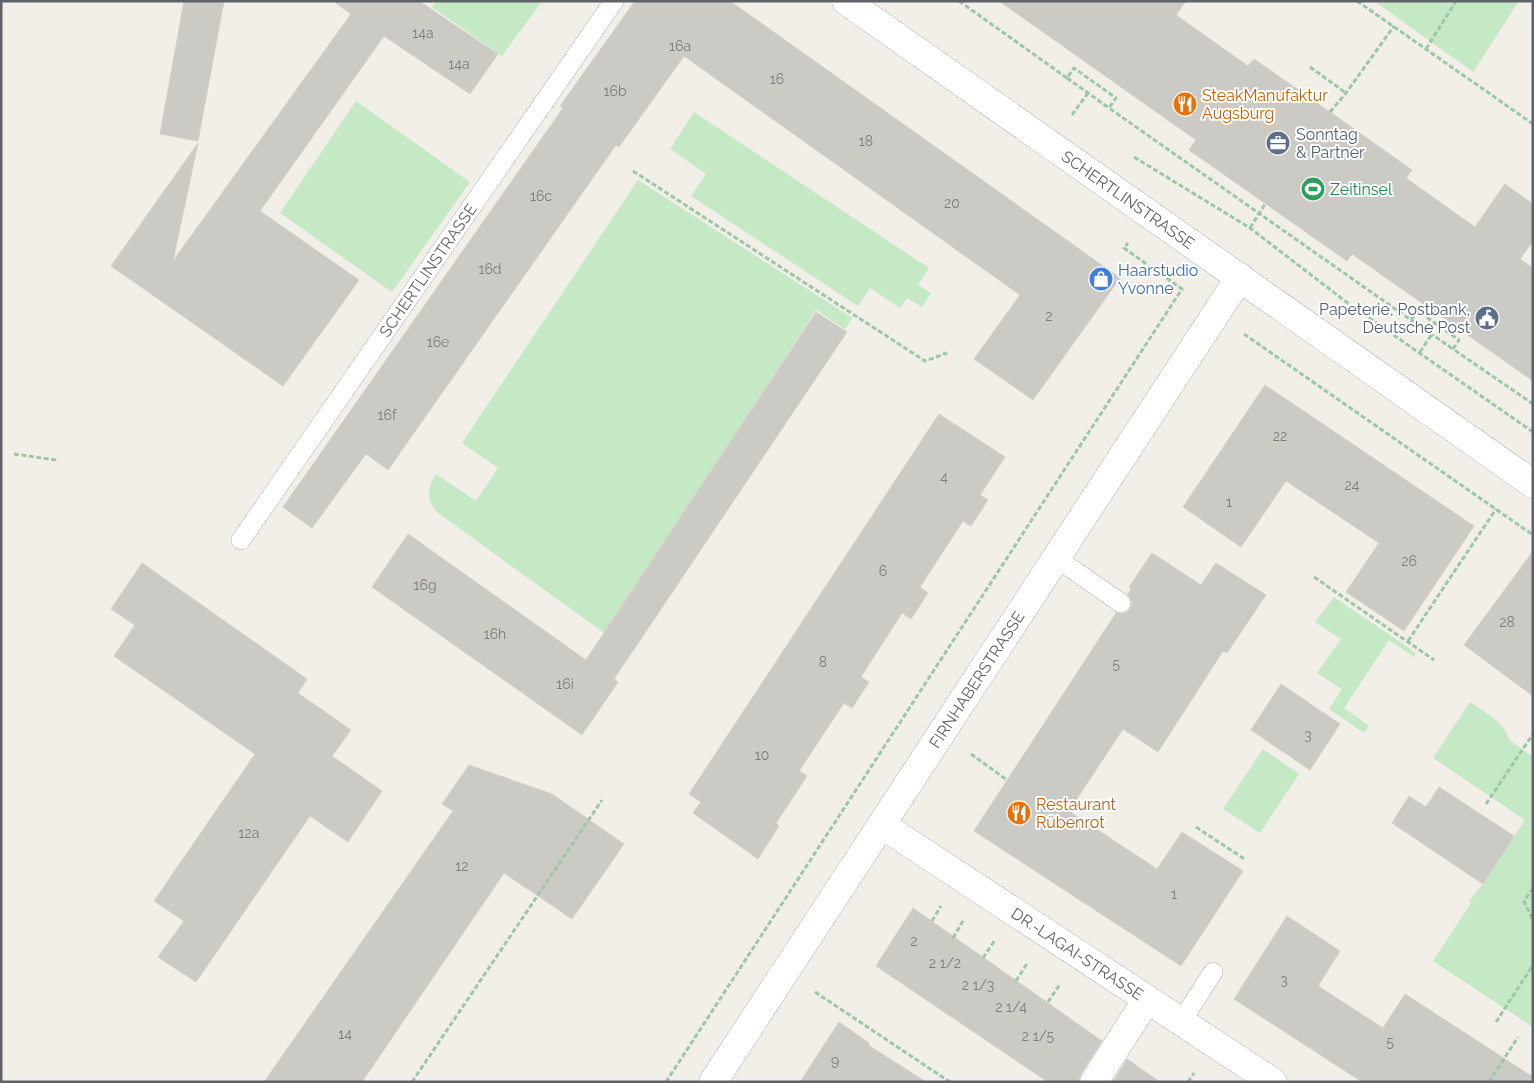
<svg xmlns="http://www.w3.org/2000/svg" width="1534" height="1083" font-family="Raleway,sans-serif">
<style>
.green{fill:#c5e8c5}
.building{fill:#cccac5;stroke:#d6d1c6}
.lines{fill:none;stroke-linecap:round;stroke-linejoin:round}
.service-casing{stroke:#b5b8bc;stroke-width:20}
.minor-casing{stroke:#b5b8bc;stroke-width:29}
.tertiary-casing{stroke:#b5b8bc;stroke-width:29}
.path{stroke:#9cc7a9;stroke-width:3;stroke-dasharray:5 2.5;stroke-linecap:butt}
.service{stroke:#fff;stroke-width:19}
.minor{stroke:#fff;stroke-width:28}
.tertiary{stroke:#fff;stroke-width:28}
.labels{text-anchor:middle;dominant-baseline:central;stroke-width:4;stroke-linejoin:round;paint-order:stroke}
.number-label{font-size:14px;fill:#7a7d7f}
.food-label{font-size:16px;fill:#c56008;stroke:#fff;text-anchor:start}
.service-label{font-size:16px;fill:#4e5e75;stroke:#fff;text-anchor:start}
.leisure-label{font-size:16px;fill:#27864d;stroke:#fff;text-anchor:start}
.street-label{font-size:16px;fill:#5f6368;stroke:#fff}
.shop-label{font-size:16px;fill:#366cbe;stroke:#fff;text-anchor:start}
</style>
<rect width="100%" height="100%" fill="#f1efe8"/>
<!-- green -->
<g class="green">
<polygon points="436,1 542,1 502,56 432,7"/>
<polygon points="1374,1 1519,1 1473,72"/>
<polygon points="356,101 470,182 392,292 280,213"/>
<polygon points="694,112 929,268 918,285 931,293 922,307 907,298 900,308 870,288 858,306 691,196 706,174 670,149"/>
<path d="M638,180L852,318L845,329L816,310L616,617L643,637L632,653L438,513C426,500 427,489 436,474L476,501L498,468L462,443Z"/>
<polygon points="1334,597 1416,653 1414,657 1389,640 1344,708 1369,726 1364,733 1329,709 1342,689 1317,673 1341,639 1315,622"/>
<path d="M1470,702C1483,711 1507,724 1509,740L1533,757V1027L1433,961L1471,903L1469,901L1483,884L1525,820L1433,758Z"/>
<polygon points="1263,749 1299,774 1260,833 1223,809"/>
</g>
<!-- building -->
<g class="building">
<polygon points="184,1 224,1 198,141 160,134"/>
<polygon points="333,1 419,1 498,54 470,94 384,36 260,211 359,280 283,386 111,266 198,143 173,261 351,14"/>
<polygon points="635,1 730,1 1120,278 1033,400 974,359 1020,295 684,56 619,147 616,145 388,470 366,454 312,528 283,507 563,108 560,106"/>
<polygon points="999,1 1186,1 1176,15 1248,66 1254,59 1330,112 1412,170 1406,178 1475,227 1505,184 1533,204 1533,241 1520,259 1533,268 1533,381 1352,254 1347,261 1189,150 1196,140"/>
<polygon points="816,312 847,332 614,679 618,682 582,735 372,587 408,534 586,660"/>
<polygon points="1265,385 1474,526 1404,631 1346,592 1379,543 1286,481 1241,547 1183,507"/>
<polygon points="939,414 1005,457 980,495 988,500 971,526 963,521 920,587 928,593 911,619 902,613 861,677 869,682 852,708 844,703 799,771 807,776 776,823 779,826 758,859 693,813 701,802 689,794"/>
<polygon points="1533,551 1533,696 1464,645"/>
<polygon points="1152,553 1201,585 1216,563 1266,595 1227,653 1223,651 1158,752 1123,729 1069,811 1157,869 1182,832 1243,871 1181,966 974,831 1116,613 1125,613 1130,609 1132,603 1128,594 1131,589 1129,587"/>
<polygon points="142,563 307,679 298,693 351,730 332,756 382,791 348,842 310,816 196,982 158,957 184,921 154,901 255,754 114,656 135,625 111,609"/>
<polygon points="1281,684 1340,724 1310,770 1251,730"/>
<polygon points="469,765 552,794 624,844 572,919 504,873 362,1082 264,1082 453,811 442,804"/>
<polygon points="1439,787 1514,836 1483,884 1392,823 1409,796 1426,807"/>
<polygon points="913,908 1102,1041 1081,1074 1078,1082 1048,1082 876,966"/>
<polygon points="1287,916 1340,951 1318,986 1383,1028 1405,994 1533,1077 1533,1082 1362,1082 1234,999"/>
<polygon points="839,1022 869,1043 868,1045 926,1082 800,1082"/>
<polygon points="1127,1059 1160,1082 1113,1082"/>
</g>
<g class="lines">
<defs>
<g id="service">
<path id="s1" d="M241,540L614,1"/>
<polyline points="1056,558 1121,603"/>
<polyline points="1181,1022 1213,972"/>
</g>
<g id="minor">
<path id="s2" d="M882,825L1273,1082"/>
<path id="s3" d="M713,1082L1240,277"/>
<polyline points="1094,1082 1147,999"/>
</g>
<g id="tertiary">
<path id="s4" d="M846,1L1533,484"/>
</g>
</defs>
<!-- service casing -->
<use href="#service" class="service-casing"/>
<!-- minor casing -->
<use href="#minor" class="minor-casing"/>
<!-- tertiary casing -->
<use href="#tertiary" class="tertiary-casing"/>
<!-- path -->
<g class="path">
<polyline points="959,1 1067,78 1074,68 1116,98 1109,108 1411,320 1418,311 1459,340 1453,349 1533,404"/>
<polyline points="1357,1 1533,124"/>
<polyline points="1426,49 1456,1"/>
<polyline points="1310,67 1346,93"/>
<polyline points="1067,78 1109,108"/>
<polyline points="1330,112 1346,93 1394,26"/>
<polyline points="1072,115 1088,93"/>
<polyline points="1134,157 1250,228 1349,304 1533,432"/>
<polyline points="633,171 925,361 947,353"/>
<polyline points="1250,228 1265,204"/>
<polyline points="1411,320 1453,349"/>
<polyline points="1244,334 1533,535"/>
<polyline points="1420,352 1432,334"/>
<polyline points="14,454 56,460"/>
<polyline points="1314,577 1434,660"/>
<polyline points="1408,641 1496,509"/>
<polyline points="971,754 1007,780"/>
<polyline points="1486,804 1533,734"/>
<polyline points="1196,827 1246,860"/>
<polyline points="1533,888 1524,901 1533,920"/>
<polyline points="932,921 941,906"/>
<polyline points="953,938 963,921"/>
<polyline points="983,958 995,940"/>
<polyline points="1016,981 1028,962"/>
<polyline points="815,992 950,1082"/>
<polyline points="1048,1002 1060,984"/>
<polyline points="1496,1022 1533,965"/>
<polyline points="412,1082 602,800"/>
<polyline points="666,1082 1182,289 1124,248 1128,243"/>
<polyline points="1188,1082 1194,1073"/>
<polyline points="1489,1082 1518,1037"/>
</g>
<!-- service -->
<use href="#service" class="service"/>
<!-- minor -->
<use href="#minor" class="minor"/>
<!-- tertiary -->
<use href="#tertiary" class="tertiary"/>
</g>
<!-- icons -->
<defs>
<symbol id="restaurant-disc" viewBox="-11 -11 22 22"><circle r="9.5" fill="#e8710a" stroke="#fff"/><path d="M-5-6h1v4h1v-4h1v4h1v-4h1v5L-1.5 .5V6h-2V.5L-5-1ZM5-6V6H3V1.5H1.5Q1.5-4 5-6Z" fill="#fff"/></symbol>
<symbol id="office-disc" viewBox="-11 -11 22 22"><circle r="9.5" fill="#5c6f8a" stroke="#fff"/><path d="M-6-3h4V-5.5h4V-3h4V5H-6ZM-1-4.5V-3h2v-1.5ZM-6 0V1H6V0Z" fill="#fff"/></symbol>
<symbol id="stadium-disc" viewBox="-11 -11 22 22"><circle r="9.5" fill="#2e9e5b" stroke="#fff"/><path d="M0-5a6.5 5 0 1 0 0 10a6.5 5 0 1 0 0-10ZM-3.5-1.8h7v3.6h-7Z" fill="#fff"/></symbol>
<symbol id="shop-disc" viewBox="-11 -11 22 22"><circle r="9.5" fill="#3f7fe0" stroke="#fff"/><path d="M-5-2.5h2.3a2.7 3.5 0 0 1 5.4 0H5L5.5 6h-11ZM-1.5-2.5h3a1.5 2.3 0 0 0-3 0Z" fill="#fff"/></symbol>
<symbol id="civic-disc" viewBox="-11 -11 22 22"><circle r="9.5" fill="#5c6f8a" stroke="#fff"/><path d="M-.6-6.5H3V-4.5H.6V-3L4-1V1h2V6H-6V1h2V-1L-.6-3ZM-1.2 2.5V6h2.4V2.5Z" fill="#fff"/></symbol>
</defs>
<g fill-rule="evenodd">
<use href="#restaurant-disc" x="1171" y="90" width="28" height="28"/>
<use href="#office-disc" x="1264" y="129" width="28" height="28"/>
<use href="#stadium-disc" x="1299" y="175" width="28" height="28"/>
<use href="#shop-disc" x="1087" y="265" width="28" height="28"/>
<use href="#civic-disc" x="1473" y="304" width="28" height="28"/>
<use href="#restaurant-disc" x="1005" y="799" width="28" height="28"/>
</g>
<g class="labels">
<!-- number labels -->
<g class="number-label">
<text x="423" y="33">14a</text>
<text x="680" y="46">16a</text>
<text x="459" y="64">14a</text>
<text x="777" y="79">16</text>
<text x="615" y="91">16b</text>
<text x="866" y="141">18</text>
<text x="541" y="196">16c</text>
<text x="952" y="203">20</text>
<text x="490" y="269">16d</text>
<text x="1049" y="316">2</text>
<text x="438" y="342">16e</text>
<text x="387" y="415">16f</text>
<text x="1280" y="436">22</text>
<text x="944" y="477">4</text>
<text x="1352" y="485">24</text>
<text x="1229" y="502">1</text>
<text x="1409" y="561">26</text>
<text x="883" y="571">6</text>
<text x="425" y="585">16g</text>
<text x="1507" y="622">28</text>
<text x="495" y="634">16h</text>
<text x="823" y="662">8</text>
<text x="1116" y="664">5</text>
<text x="565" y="684">16i</text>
<text x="1308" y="735">3</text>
<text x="762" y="755">10</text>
<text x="249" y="833">12a</text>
<text x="462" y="866">12</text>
<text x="1174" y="894">1</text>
<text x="914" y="941">2</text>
<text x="945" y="963">2 1/2</text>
<text x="1284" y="980">3</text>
<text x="978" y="985">2 1/3</text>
<text x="1011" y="1007">2 1/4</text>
<text x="345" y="1034">14</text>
<text x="1038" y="1036">2 1/5</text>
<text x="1390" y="1042">5</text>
<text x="835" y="1061">9</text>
</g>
<!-- food labels -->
<g class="food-label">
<text x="1202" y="95">SteakManufaktur<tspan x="1202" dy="18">Augsburg</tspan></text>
<text x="1036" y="804">Restaurant<tspan x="1036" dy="18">Rübenrot</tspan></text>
</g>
<!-- service labels -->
<g class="service-label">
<text x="1296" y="134">Sonntag<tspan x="1296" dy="18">&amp; Partner</tspan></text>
<text x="1470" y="309" text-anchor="end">Papeterie, Postbank,<tspan x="1470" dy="18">Deutsche Post</tspan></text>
</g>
<!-- leisure labels -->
<g class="leisure-label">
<text x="1330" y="189">Zeitinsel</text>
</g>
<!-- street labels -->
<g class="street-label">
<text stroke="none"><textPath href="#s4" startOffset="345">SCHERTLINSTRASSE</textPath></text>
<text stroke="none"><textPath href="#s1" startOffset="328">SCHERTLINSTRASSE</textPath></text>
<text stroke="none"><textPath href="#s3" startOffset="481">FIRNHABERSTRASSE</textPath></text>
<text stroke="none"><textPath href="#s2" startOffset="234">DR.-LAGAI-STRASSE</textPath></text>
</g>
<!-- shop labels -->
<g class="shop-label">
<text x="1118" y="270">Haarstudio<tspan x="1118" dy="18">Yvonne</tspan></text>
</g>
</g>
<!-- border -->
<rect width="1534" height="1083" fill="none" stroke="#5f6368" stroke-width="5"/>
</svg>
